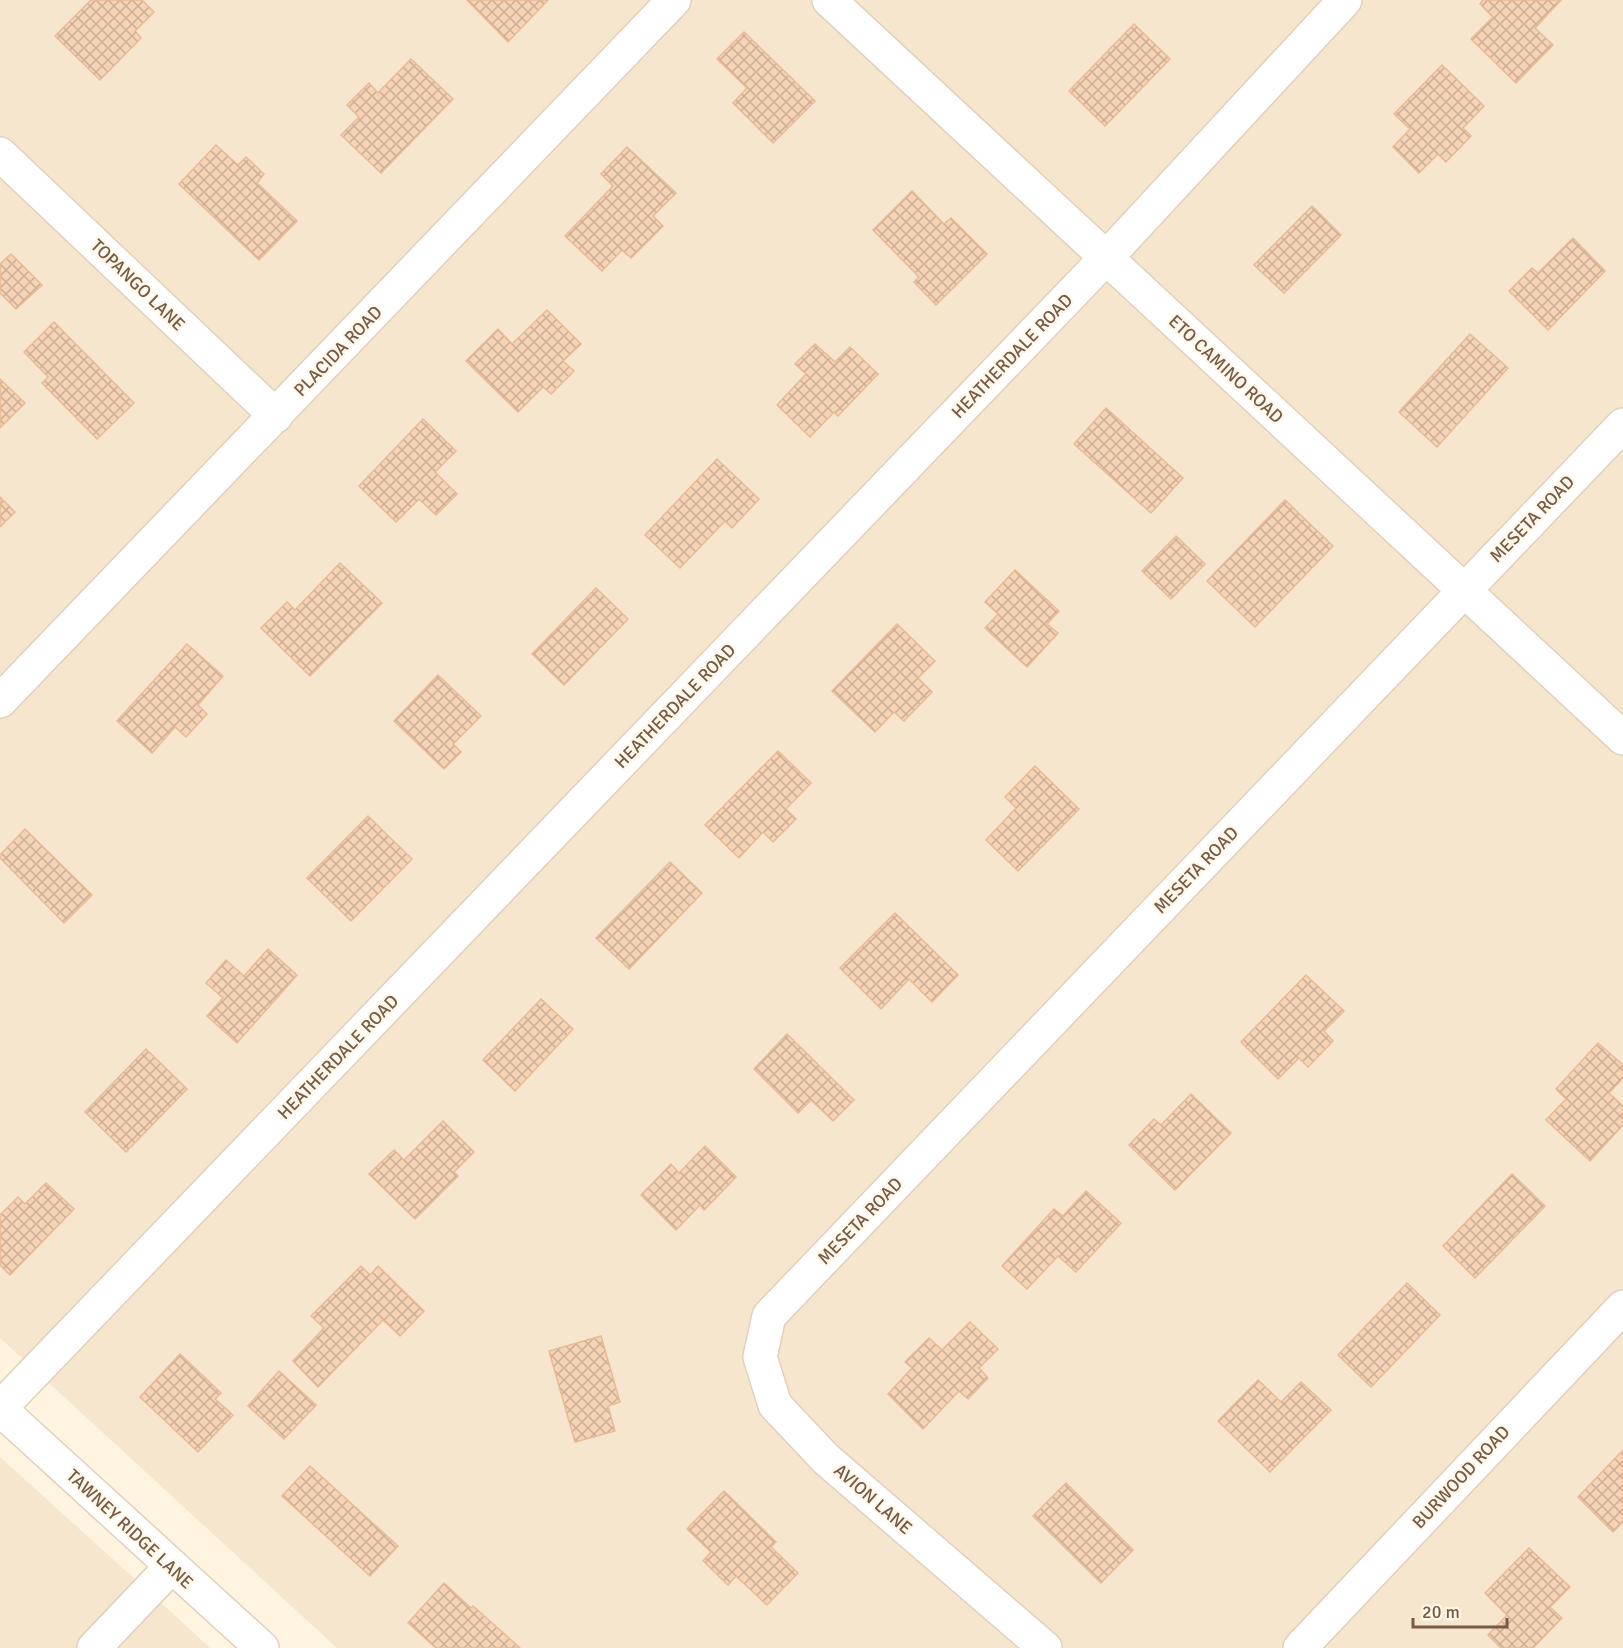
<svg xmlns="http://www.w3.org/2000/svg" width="1623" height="1648" font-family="Signika,sans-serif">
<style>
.residential{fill:#f6e6ce}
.building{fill:url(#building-cross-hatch);stroke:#e9ba95;stroke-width:1.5}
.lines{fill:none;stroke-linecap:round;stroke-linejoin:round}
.minor-casing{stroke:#e2d0bb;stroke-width:36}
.tertiary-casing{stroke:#e2d0bb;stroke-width:36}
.minor{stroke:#fff;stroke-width:33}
.tertiary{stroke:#fff;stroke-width:33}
.labels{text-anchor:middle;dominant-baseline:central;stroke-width:4.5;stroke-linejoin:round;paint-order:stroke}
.street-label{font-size:18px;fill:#765a45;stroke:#fff7e8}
</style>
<defs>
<pattern id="building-cross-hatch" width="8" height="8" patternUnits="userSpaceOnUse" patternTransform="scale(1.5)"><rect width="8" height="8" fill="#f5d3b5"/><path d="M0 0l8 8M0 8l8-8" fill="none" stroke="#cbae95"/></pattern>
</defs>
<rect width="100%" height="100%" fill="#fef4e0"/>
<!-- residential -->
<g class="residential">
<polygon points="0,0 1623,0 1623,1648 337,1648 0,1338"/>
<polygon points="0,1457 170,1611 210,1648 0,1648"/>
</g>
<!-- building -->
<g class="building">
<polygon points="91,0 142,0 154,12 135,31 141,38 100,80 55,36"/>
<polygon points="467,0 548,0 508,42"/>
<polygon points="1483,0 1561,0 1535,28 1553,45 1516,83 1471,39 1493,17 1480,4"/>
<polygon points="1134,24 1170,59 1105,126 1069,91"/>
<polygon points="744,32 815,101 773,143 733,103 747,88 717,59"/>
<polygon points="411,59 453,99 381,173 341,135 359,117 347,105 369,83 378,93"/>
<polygon points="1442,65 1484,106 1463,128 1471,136 1446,162 1438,154 1419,173 1393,147 1410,129 1394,114"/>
<polygon points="216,145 238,165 246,157 264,174 257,183 297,221 259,260 179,184"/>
<polygon points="627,147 676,193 653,216 663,226 631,258 622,250 602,271 565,236 613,186 601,174"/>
<polygon points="912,191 944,224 951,218 987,254 936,305 914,282 919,277 873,230"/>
<polygon points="1312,206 1341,235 1284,293 1254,265"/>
<polygon points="1573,238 1605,271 1548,330 1509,291 1532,268 1538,273"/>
<polygon points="11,254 42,285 16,309 0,293 0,264"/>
<polygon points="547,310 581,344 563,361 574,371 551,394 543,387 518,412 466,361 498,329 512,344"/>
<polygon points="54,322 134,403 97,439 42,383 48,377 24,352"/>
<polygon points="1470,334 1508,368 1437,447 1399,412"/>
<polygon points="815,344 835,362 850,347 878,374 838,416 834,412 810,437 777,405 806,374 795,364"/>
<polygon points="0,379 25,403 0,428"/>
<polygon points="1106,408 1183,478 1151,513 1074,444"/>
<polygon points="423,419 456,451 435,472 457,494 436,515 419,499 396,522 359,486"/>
<polygon points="717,459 759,499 732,528 725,521 680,568 645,535"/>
<polygon points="0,497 15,512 0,527"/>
<polygon points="1285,500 1333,546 1255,627 1207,581"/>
<polygon points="1176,536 1205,564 1171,599 1142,571"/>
<polygon points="340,563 382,603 310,676 261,628 287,602 295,610"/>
<polygon points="1015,570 1059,611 1047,624 1058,633 1027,667 985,628 998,614 985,602"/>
<polygon points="596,588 628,619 564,685 532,654"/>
<polygon points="897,624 935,661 918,678 932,692 904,721 894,712 875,732 832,691"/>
<polygon points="187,644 223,676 198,705 207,714 186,737 175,727 152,753 117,721"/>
<polygon points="438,675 481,716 453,744 461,752 444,769 394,721"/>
<polygon points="778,751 811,783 786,809 796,819 773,842 763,832 739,858 705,825"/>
<polygon points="1035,766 1079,809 1018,871 986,840 1016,808 1005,797"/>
<polygon points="368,816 412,859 351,921 307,878"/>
<polygon points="25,829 92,895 64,923 0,858 0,855"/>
<polygon points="670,862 702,893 629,969 596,938"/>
<polygon points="895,913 958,975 932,1002 909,979 881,1009 840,968"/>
<polygon points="268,949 297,975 237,1043 207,1016 223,998 206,983 226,960 244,976"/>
<polygon points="1306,975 1344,1011 1324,1031 1333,1041 1308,1067 1299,1058 1278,1079 1241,1042"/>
<polygon points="541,999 573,1029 515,1091 483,1060"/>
<polygon points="787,1034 854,1100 833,1121 811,1100 798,1113 754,1069"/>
<polygon points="1598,1043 1623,1065 1623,1078 1609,1093 1623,1106 1623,1125 1590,1161 1546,1120 1566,1099 1556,1089"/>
<polygon points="146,1049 187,1089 126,1152 85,1112"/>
<polygon points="1191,1094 1231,1133 1175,1190 1129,1145 1154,1119 1161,1125"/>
<polygon points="443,1121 474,1152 454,1172 458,1176 415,1219 369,1174 394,1150 404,1160"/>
<polygon points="705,1146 736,1177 704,1210 700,1205 676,1230 641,1195 671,1164 679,1173"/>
<polygon points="1512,1174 1545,1206 1475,1278 1443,1246"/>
<polygon points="46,1183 74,1209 10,1275 0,1265 0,1215 18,1197 25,1204"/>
<polygon points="1086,1191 1121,1223 1076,1272 1058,1256 1027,1289 1002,1266 1054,1209 1063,1216"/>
<polygon points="361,1266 370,1275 378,1266 424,1311 400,1336 383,1320 318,1387 293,1361 324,1328 311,1316"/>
<polygon points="1407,1283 1440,1315 1371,1387 1338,1355"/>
<polygon points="970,1322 998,1349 979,1368 988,1378 968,1399 959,1391 923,1429 888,1394 912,1368 905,1362 929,1338 942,1350"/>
<polygon points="601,1336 620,1402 608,1406 615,1431 575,1442 549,1351"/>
<polygon points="180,1354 221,1393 215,1399 233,1415 198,1452 140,1397"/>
<polygon points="279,1371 316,1405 284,1439 248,1406"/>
<polygon points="1258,1380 1281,1402 1301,1382 1331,1410 1270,1472 1218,1421"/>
<polygon points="1623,1450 1623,1522 1613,1532 1578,1497"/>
<polygon points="310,1466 398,1546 370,1576 282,1496"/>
<polygon points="1066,1483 1133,1550 1101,1583 1033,1516"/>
<polygon points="724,1491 776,1542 771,1547 798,1573 767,1605 736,1576 728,1585 703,1561 711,1552 687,1529"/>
<polygon points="1529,1548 1570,1587 1550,1607 1562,1618 1533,1648 1501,1648 1488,1635 1507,1615 1485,1593"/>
<polygon points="444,1583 471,1608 473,1606 520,1648 436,1648 408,1623"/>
</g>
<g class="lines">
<defs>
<g id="minor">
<polyline points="829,0 1623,738"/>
<polyline points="0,154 276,416"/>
<polyline points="0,701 674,0"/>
<polyline points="0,1408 1106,258 1345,0"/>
<polyline points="94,1648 171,1567"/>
<polyline points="1045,1648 826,1459 775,1405 760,1357 769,1316 1623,425"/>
<polyline points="1300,1648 1623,1307"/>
</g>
<polyline id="tertiary" points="0,1409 262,1648"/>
</defs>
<!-- minor casing -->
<use href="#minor" class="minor-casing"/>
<!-- tertiary casing -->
<use href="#tertiary" class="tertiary-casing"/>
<!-- minor -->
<use href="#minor" class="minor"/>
<!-- tertiary -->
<use href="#tertiary" class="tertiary"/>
</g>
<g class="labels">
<!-- street labels -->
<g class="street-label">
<text transform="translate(138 285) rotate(44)">TOPANGO LANE</text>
<text transform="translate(338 351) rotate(-46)">PLACIDA ROAD</text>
<text transform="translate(1012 356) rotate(-46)">HEATHERDALE ROAD</text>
<text transform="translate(1226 369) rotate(43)">ETO CAMINO ROAD</text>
<text transform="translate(1532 519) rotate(-46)">MESETA ROAD</text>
<text transform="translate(675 706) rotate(-46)">HEATHERDALE ROAD</text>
<text transform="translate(1196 870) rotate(-46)">MESETA ROAD</text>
<text transform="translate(338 1057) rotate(-46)">HEATHERDALE ROAD</text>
<text transform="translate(860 1221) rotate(-46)">MESETA ROAD</text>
<text transform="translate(1461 1477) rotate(-47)">BURWOOD ROAD</text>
<text transform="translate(873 1499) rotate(41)">AVION LANE</text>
<text transform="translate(130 1529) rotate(43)">TAWNEY RIDGE LANE</text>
</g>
</g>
<!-- scale -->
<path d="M1413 1618v9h94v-9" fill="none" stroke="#765a45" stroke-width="3"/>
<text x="1422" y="1618" font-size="18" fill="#765a45" stroke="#fff7e8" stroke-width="4.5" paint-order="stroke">20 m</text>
</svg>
